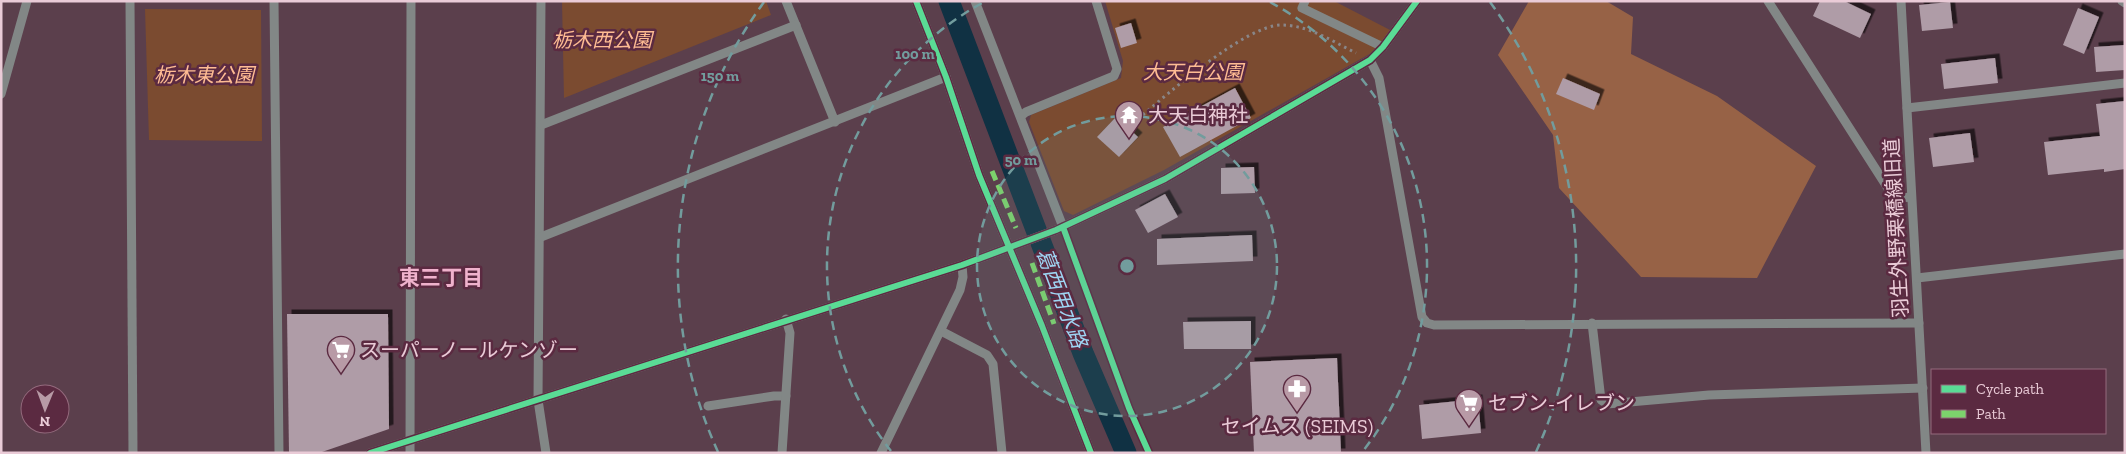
<svg xmlns="http://www.w3.org/2000/svg" width="2126" height="454" font-family="'Zilla Slab','Noto Sans JP',serif">
<style>
.green{fill:#7b4b30}
.forest{fill:#976246}
.lines{fill:none;stroke-linecap:round;stroke-linejoin:round}
.canal{stroke:#103143;stroke-width:21}
.building{fill:#af9ca7;filter:url(#shadow)}
.path{stroke:#898688;stroke-width:3;stroke-dasharray:2.5 4;stroke-linecap:butt}
.minor{stroke:#828786;stroke-width:9}
.quiet{stroke:#7cd36c;stroke-width:5;stroke-dasharray:10 5;stroke-linecap:butt}
.cycleway-casing{stroke:#5b2a41;stroke-width:9}
.cycleway{stroke:#5adb95;stroke-width:6}
.ring{fill:none;stroke:#729c9d;stroke-width:2.5;stroke-dasharray:9 6}
.labels{text-anchor:middle;dominant-baseline:central;stroke-width:5;stroke-linejoin:round;paint-order:stroke}
.park-label{font-size:20px;font-style:italic;fill:#febc93;stroke:#5b2a41}
.poi-label{font-size:20px;fill:#eacbd7;stroke:#5b2a41;text-anchor:start}
.street-label{font-size:20px;fill:#eacbd7;stroke:#5b2a41}
.neighbourhood-label{font-size:21px;font-weight:bold;fill:#efb2cc;stroke:#5b2a41}
.water-label{font-size:21px;font-style:italic;fill:#9ed5f3;stroke:#5b2a41}
.centre{fill:#729c9d;stroke:#5b2a41;stroke-width:2.5}
.ring-label{font-size:15px;text-anchor:middle;font-weight:bold;fill:#729c9d;stroke:#5b2a41;stroke-width:5;stroke-linejoin:round;paint-order:stroke}
</style>
<defs>
<filter id="shadow"><feDropShadow dx="4.5" dy="-4.5" stdDeviation="0" flood-color="#0009"/></filter>
</defs>
<rect width="100%" height="100%" fill="#5b3f4c"/>
<!-- green -->
<g class="green">
<polygon points="562,1 766,1 771,15 564,98"/>
<polygon points="1105,1 1334,1 1392,31 1373,52 1164,170 1073,215 1064,211 1029,122 1031,115 1121,78 1123,61"/>
<polygon points="145,9 261,10 262,141 149,140"/>
</g>
<!-- forest -->
<polygon class="forest" points="1529,1 1606,1 1633,17 1631,54 1717,96 1816,166 1757,278 1641,277 1559,188 1553,135 1498,55"/>
<g class="lines">
<!-- canal -->
<polyline class="canal" points="949,1 1083,353 1126,453"/>
</g>
<!-- building -->
<g class="building">
<polygon points="1820,1 1844,1 1871,14 1860,38 1813,16"/>
<polygon points="1950,2 1953,28 1922,31 1919,5"/>
<polygon points="2078,8 2099,17 2084,54 2063,45"/>
<polygon points="1131,23 1137,43 1121,48 1115,28"/>
<polygon points="2125,45 2125,70 2096,72 2094,47"/>
<polygon points="1995,58 1998,83 1944,89 1941,64"/>
<polygon points="1563,78 1600,94 1594,110 1556,94"/>
<polygon points="1235,88 1251,118 1180,157 1163,127"/>
<polygon points="2125,101 2125,169 2104,172 2104,169 2048,175 2044,142 2100,136 2096,104"/>
<polygon points="1116,117 1138,137 1119,157 1097,137"/>
<polygon points="1970,133 1974,162 1933,167 1929,138"/>
<polygon points="1254,167 1255,193 1221,194 1221,168"/>
<polygon points="1165,194 1178,217 1148,233 1135,210"/>
<polygon points="1252,235 1253,261 1157,265 1157,239"/>
<polygon points="287,314 388,314 389,429 319,453 289,453"/>
<polygon points="1251,321 1251,349 1184,349 1183,322"/>
<polygon points="1337,358 1341,453 1254,453 1250,362"/>
<polygon points="1478,399 1481,433 1422,439 1419,405"/>
</g>
<g class="lines">
<!-- path -->
<path class="path" d="M1138,119C1166,95 1246,25 1281,25C1308,25 1332,41 1356,53"/>
<!-- minor -->
<g class="minor">
<polyline points="130,1 133,453"/>
<polyline points="274,1 279,453"/>
<polyline points="541,1 538,400 546,453"/>
<polyline points="786,1 835,122"/>
<polyline points="916,1 946,77 979,175 1042,326 1091,453"/>
<polyline points="975,1 1063,227"/>
<polyline points="1305,1 1302,8 1383,47"/>
<polyline points="1768,1 1891,193 1900,198 1911,197"/>
<polyline points="1901,1 1926,453"/>
<polyline points="2122,1 2125,3"/>
<polyline points="1370,60 1379,78 1422,317 1427,323 1434,325 1919,323"/>
<polyline points="1,94 27,1"/>
<polyline points="1907,108 2125,83"/>
<polyline points="1021,116 1026,112 1114,76 1117,69 1096,1"/>
<polyline points="541,125 796,25"/>
<polyline points="541,237 946,77"/>
<polyline points="1917,278 2125,254"/>
<polyline points="1592,323 1601,400 1607,404 1709,395 1923,388"/>
<polyline points="941,331 987,355 993,364 1002,453"/>
<polyline points="708,406 774,396 786,396"/>
<polyline points="370,453 962,265 1056,230 1165,179 1370,60 1383,47 1417,1"/>
<polyline points="410,453 411,1"/>
<polyline points="782,453 790,333 786,319"/>
<polyline points="881,453 960,290 963,277 962,265"/>
</g>
<!-- quiet -->
<g class="quiet">
<polyline points="992,171 1016,228"/>
<polyline points="1032,263 1054,324"/>
</g>
<defs>
<g id="cycleway">
<polyline points="916,1 946,77 979,175 1042,326 1091,453"/>
<polyline points="1063,227 1129,408 1149,453"/>
<polyline points="370,453 962,265 1056,230 1165,179 1370,60 1383,47 1417,1"/>
</g>
</defs>
<!-- cycleway casing -->
<use href="#cycleway" class="cycleway-casing"/>
<!-- cycleway -->
<use href="#cycleway" class="cycleway"/>
</g>
<!-- distance rings -->
<circle cx="1127" cy="266" r="150" fill="#729c9d" fill-opacity=".12"/>
<g class="ring">
<circle cx="1127" cy="266" r="150"/>
<path d="M891 451A300 300 0 0 1 984 2M1270 2A300 300 0 0 1 1363 451"/>
<path d="M718 452A449 449 0 0 1 764 2M1490 2A449 449 0 0 1 1536 452"/>
</g>
<!-- icons -->
<defs>
<symbol id="temple-pin" viewBox="-11 -11 22 30"><path d="M0 17L-7.5 6A9.5 9.5 0 1 1 7.5 6Z" fill="#b89aa6" stroke="#5b2a41"/><path d="M0-6L5-2H3V0L6.5 2.5H4V6H1.5V3h-3V6H-4V2.5H-6.5L-3 0V-2H-5Z" fill="#fff"/></symbol>
<symbol id="supermarket-pin" viewBox="-11 -11 22 30"><path d="M0 17L-7.5 6A9.5 9.5 0 1 1 7.5 6Z" fill="#b89aa6" stroke="#5b2a41"/><path d="M-6-5.5h2.5l.6 2H6L4.5 2H-2.5L-4.4-4H-6ZM-1.5 3.2a1.3 1.3 0 1 0 .1 0ZM3 3.2a1.3 1.3 0 1 0 .1 0Z" fill="#fff"/></symbol>
<symbol id="pharmacy-pin" viewBox="-11 -11 22 30"><path d="M0 17L-7.5 6A9.5 9.5 0 1 1 7.5 6Z" fill="#b89aa6" stroke="#5b2a41"/><path d="M-2-6h4v4h4v4h-4v4h-4v-4h-4v-4h4Z" fill="#fff"/></symbol>
</defs>
<g fill-rule="evenodd">
<use href="#temple-pin" x="1113" y="99" width="32" height="43"/>
<use href="#supermarket-pin" x="325" y="334" width="32" height="43"/>
<use href="#pharmacy-pin" x="1281" y="373" width="32" height="43"/>
<use href="#supermarket-pin" x="1453" y="387" width="32" height="43"/>
</g>
<g class="labels">
<!-- park labels -->
<g class="park-label">
<text x="602" y="40">栃木西公園</text>
<text x="1193" y="72">大天白公園</text>
<text x="204" y="75">栃木東公園</text>
</g>
<!-- poi labels -->
<g class="poi-label">
<text x="1148" y="115">大天白神社</text>
<text x="360" y="350">スーパーノールケンゾー</text>
<text x="1488" y="403">セブン-イレブン</text>
<text x="1297" y="426" text-anchor="middle">セイムス (SEIMS)</text>
</g>
<!-- street labels -->
<g class="street-label">
<text transform="translate(1896 228) rotate(-93)">羽生外野栗橋線旧道</text>
</g>
<!-- neighbourhood labels -->
<g class="neighbourhood-label">
<text x="441" y="277">東三丁目</text>
</g>
<!-- water labels -->
<g class="water-label">
<text transform="translate(1062 298) rotate(69)">葛西用水路</text>
</g>
</g>
<circle cx="1127" cy="266" r="8" class="centre"/>
<g class="ring-label">
<text x="915" y="59">100 m</text>
<text x="720" y="81">150 m</text>
<text x="1021" y="165">50 m</text>
</g>
<!-- border -->
<rect width="2126" height="454" fill="none" stroke="#eacbd7" stroke-width="5"/>
<!-- legend -->
<rect x="1931" y="369" width="175" height="65" fill="#5b2a41" stroke="#946a7d"/>
<rect x="1941" y="385" width="25" height="8" fill="#5adb95" stroke="#946a7d"/>
<text x="1976" y="394" font-size="15" fill="#eacbd7">Cycle path</text>
<rect x="1941" y="410" width="25" height="8" fill="#7cd36c" stroke="#946a7d"/>
<text x="1976" y="419" font-size="15" fill="#eacbd7">Path</text>
<!-- north arrow -->
<g transform="translate(45 409) rotate(181)"><circle r="24" fill="#5b2a41" stroke="#946a7d"/>
<path d="M0-4L9 19L0 12L-9 19Z" fill="#b89aa6"/>
<text y="-8" font-size="14" font-weight="bold" text-anchor="middle" fill="#eacbd7">N</text>
</g>
</svg>
